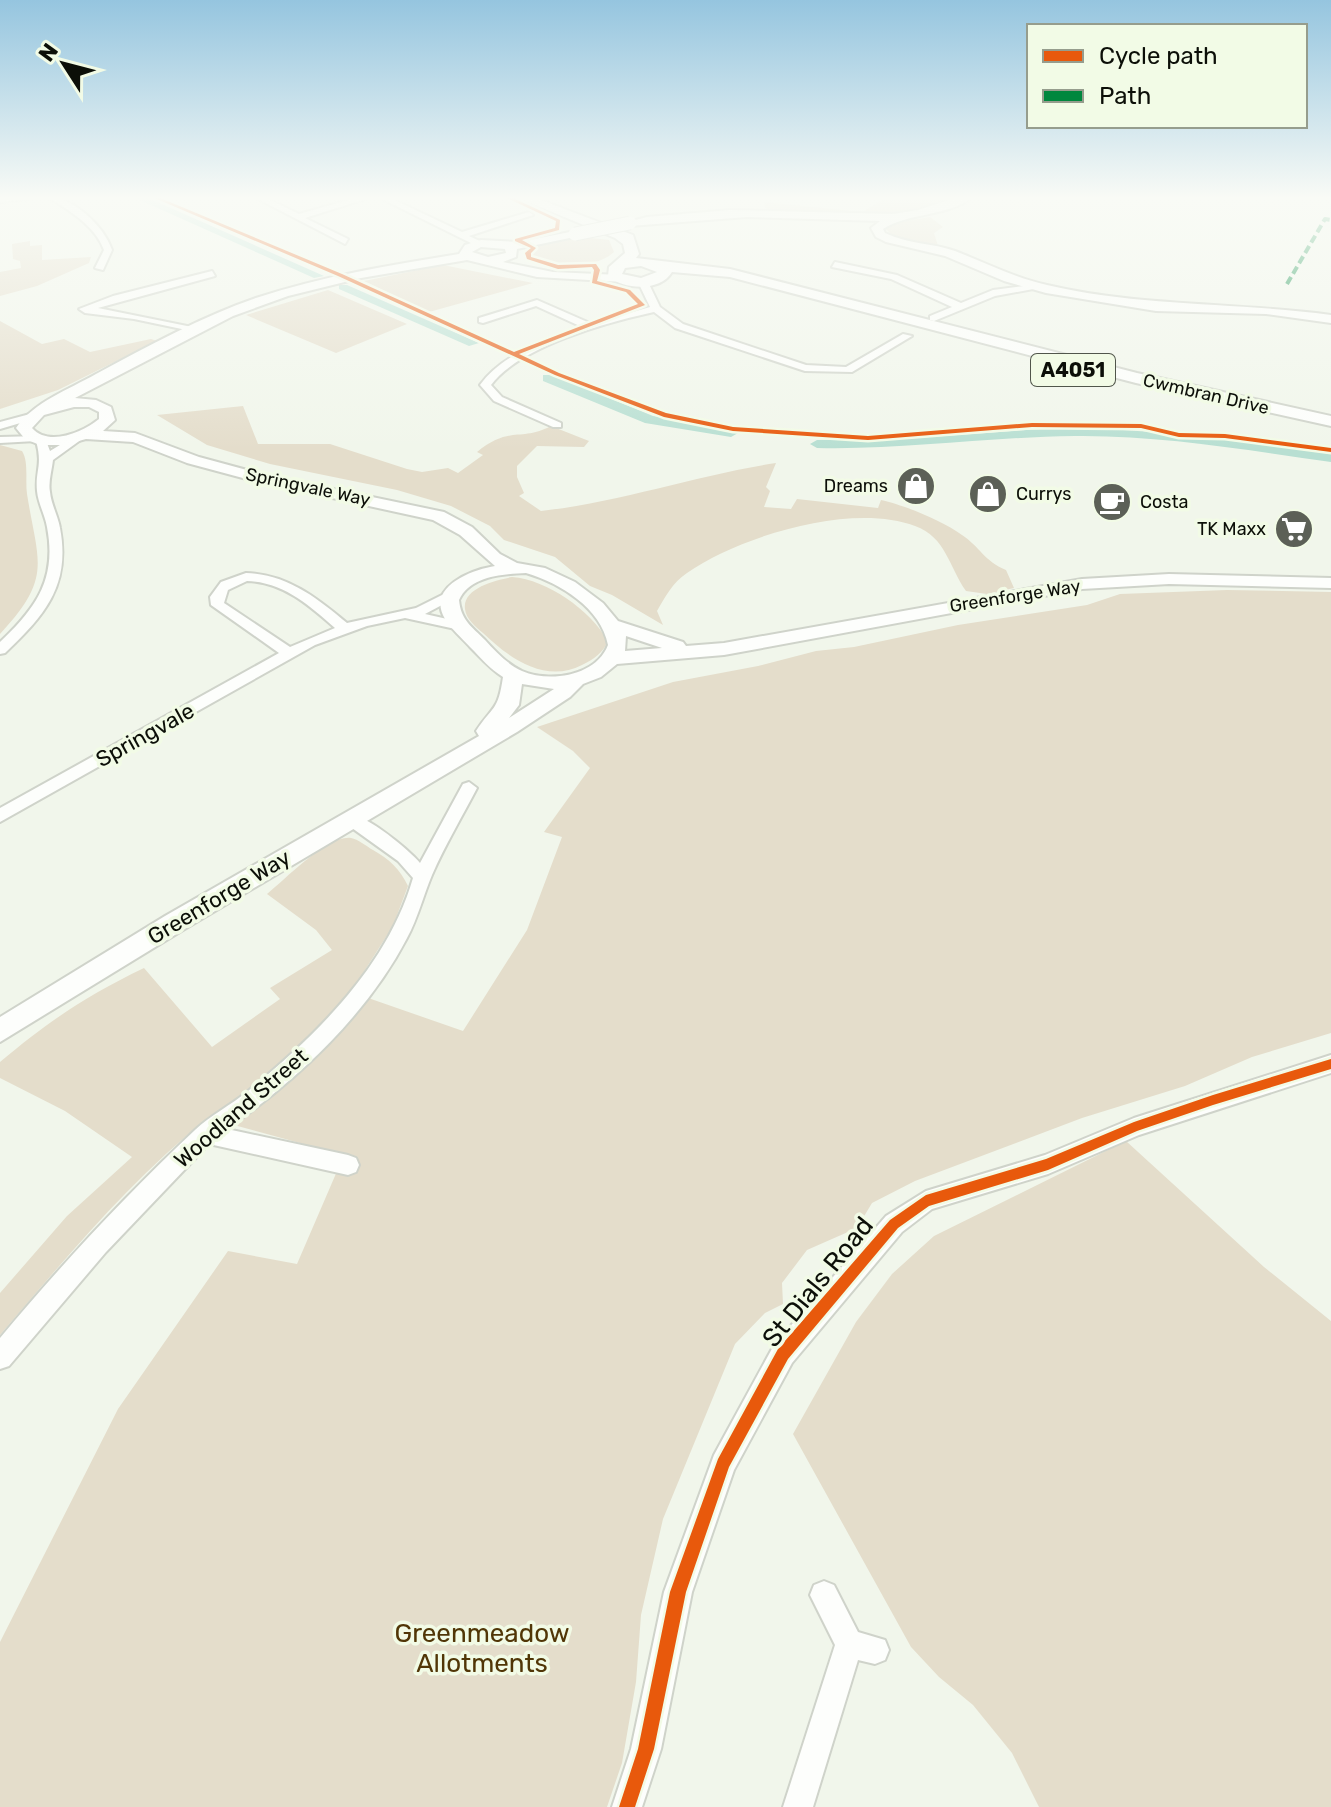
<svg xmlns="http://www.w3.org/2000/svg" width="1331" height="1807" font-family="Rubik,sans-serif">
<style>
.green{fill:#e4ddcb}
.lines{fill:none;stroke-linecap:round;stroke-linejoin:round}
.canal{fill:#b8dfd2;fill-rule:evenodd}
.street-casing{stroke:#cfd3ca;stroke-width:4}
.secondary-casing{stroke:#cfd3ca;stroke-width:4}
.primary-casing{stroke:#cfd3ca;stroke-width:4}
.street{fill:#fdfefc;fill-rule:evenodd}
.secondary{fill:#fdfefc;fill-rule:evenodd}
.primary{fill:#fdfefc;fill-rule:evenodd}
.secondary-bridge-casing{stroke:#cfd3ca;stroke-width:15;stroke-linecap:butt}
.secondary-bridge{stroke:#fdfefc;stroke-width:13}
.quiet{stroke:#00873e;stroke-width:4;stroke-dasharray:8 4;stroke-linecap:butt}
.cycleway-casing{stroke:#f2fbe6;stroke-width:5}
.cycleway{fill:#e8590c;fill-rule:evenodd}
.labels{text-anchor:middle;dominant-baseline:central;stroke-width:7;stroke-linejoin:round;paint-order:stroke}
.far-street-label{font-size:18px;fill:#0c0f08;stroke:#f2fbe6}
.far-poi-label{font-size:18px;fill:#0c0f08;stroke:#f2fbe6;text-anchor:end}
.shield{fill:#f2fbe6;stroke:#51564b;stroke-width:2}
.shield-label{font-size:20px;font-weight:bold;fill:#0c0f08}
.street-label{font-size:22px;fill:#0c0f08;stroke:#f2fbe6}
.near-street-label{font-size:26px;fill:#0c0f08;stroke:#f2fbe6}
.near-park-label{font-size:26px;fill:#513607;stroke:#f2fbe6}
</style>
<rect width="100%" height="100%" fill="#f1f6eb"/>
<!-- green -->
<g class="green">
<polygon points="886,197 958,197 903,214 772,210 765,208 764,202 863,212"/>
<polygon points="930,217 943,227 934,233 938,246 895,238 886,229 894,223"/>
<path d="M582,237L609,240L614,252C596,269 554,268 532,257L531,254L540,244Z"/>
<polygon points="30,241 30,246 42,245 42,260 91,257 89,263 37,286 0,296 0,272 21,268 20,261 13,259 12,244"/>
<polygon points="443,265 533,283 429,312 364,281"/>
<polygon points="328,290 407,324 336,353 246,315"/>
<polygon points="0,321 42,344 64,339 90,352 151,339 157,341 58,390 0,409"/>
<path d="M243,406L258,444H330L407,469L422,472L448,468L458,473L483,455L477,452C510,425 521,442 551,426L589,441L584,447L537,446L517,466V477L524,493L519,496L541,511C621,502 697,475 776,463L766,487L770,491L764,507L791,509L797,499L878,508L881,500C904,505 943,521 962,535C980,547 984,561 1006,570L1014,588L987,594L966,591C949,567 946,537 915,526C852,502 740,536 687,573C673,582 665,597 657,611L663,625L612,595L590,586L555,557L504,540L490,526L451,506L397,490L270,464L207,445L157,415Z"/>
<path d="M0,445L22,451C29,462 25,480 27,494C38,563 53,577 0,634Z"/>
<path d="M512,577C548,580 590,610 608,641C603,653 594,659 582,665C545,684 509,658 483,633C476,627 466,619 465,609C462,588 496,580 512,577Z"/>
<path d="M1227,590L1331,592V1033L1252,1057L1185,1086L1082,1118L915,1181L872,1203L857,1228L807,1250L782,1283L783,1304L765,1313L735,1344L663,1519L641,1615L636,1682L622,1763L607,1807H0V1642L118,1409L228,1251L297,1264L344,1155L208,1118C130,1180 65,1259 0,1335V1293L67,1216L132,1157L65,1111L0,1078V1062C49,1021 86,996 144,968L212,1047L280,999L270,988L332,950L316,930L267,894C285,880 327,835 351,838C358,839 366,846 373,850C389,859 400,869 408,886L393,926L351,992L463,1031L527,930L562,837L544,832L590,768L573,751L537,727L673,682L758,666L816,651L854,647L958,625L1087,605L1120,594Z"/>
<polygon points="1126,1141 1264,1267 1331,1321 1331,1807 1039,1807 1012,1753 973,1705 939,1677 911,1647 793,1434 856,1322 892,1274 934,1236"/>
</g>
<g class="lines">
<!-- canal -->
<g class="canal">
<polygon points="133,197 146,197 324,276 314,278"/>
<polygon points="339,285 347,285 479,343 469,346 339,289"/>
<polygon points="543,375 553,375 653,416 731,429 738,433 731,437 645,423 543,381"/>
<path d="M1041,429C1139,426 1234,440 1331,454V462C1246,450 1160,435 1075,436C988,437 903,450 817,448L810,444L817,440L901,439Z"/>
</g>
<defs>
<g id="street">
<polygon points="33,197 29,199 0,202 0,198"/>
<path d="M48,197C73,197 104,226 112,250L103,270L95,268L104,250C95,225 68,210 48,197Z"/>
<polygon points="254,197 264,197 299,214 359,197 372,197 305,218 348,239 345,244"/>
<polygon points="378,197 388,197 462,232 529,212 533,215 469,236 482,242 479,247"/>
<polygon points="835,262 897,275 961,303 993,290 1039,284 1044,287 995,296 934,321 930,320 930,316 952,307 891,279 832,267"/>
<polygon points="212,271 215,276 98,308 192,327 197,330 196,332 134,319 85,313 79,309 113,296"/>
<path d="M643,279L648,282L660,307L683,324L806,365L846,367L903,334L912,336L852,372L805,371L675,328L654,312C608,322 520,346 491,385L502,397L561,423V427H553L494,401L480,385C503,353 546,340 582,327L536,306L483,323L479,322V318L537,300L592,324L650,307L638,282Z"/>
<polygon points="30,414 34,415 34,419 0,429 0,422"/>
<path d="M78,434L84,437L82,439L53,460C52,470 48,482 50,492C51,504 58,516 60,528C71,586 44,616 5,653L0,654V642C36,608 57,579 47,527C45,515 38,503 37,491C35,470 43,466 36,441L0,443V437L39,436L45,438L50,451Z"/>
<path d="M246,573C287,574 317,598 347,623L416,608L452,590L459,594L457,597L425,614L465,623L467,626L460,630L405,618L367,626L315,645L0,822V808L279,653L211,605L210,597L221,582ZM247,581C283,582 309,605 335,628L290,647L224,603L228,590Z"/>
<path d="M469,782L477,788C462,817 445,845 432,875C423,896 418,918 407,938C367,1015 297,1080 227,1129L348,1155L356,1158L359,1165L356,1172L348,1175L209,1144L106,1252L9,1366L0,1369V1338C61,1265 126,1195 195,1130C211,1115 231,1105 248,1091C317,1035 388,965 413,878L398,861L345,823L343,819L345,815C362,810 409,850 420,863L463,784Z"/>
<polygon points="1331,1055 1331,1073 1139,1135 1048,1174 932,1209 902,1232 792,1363 734,1470 692,1592 661,1749 642,1807 612,1807 631,1749 664,1592 714,1455 774,1345 886,1216 926,1191 1045,1155 1134,1118"/>
<polygon points="824,1581 834,1585 858,1632 885,1640 889,1650 885,1660 875,1664 858,1660 813,1807 783,1807 835,1645 810,1595 814,1585"/>
</g>
<g id="secondary">
<path d="M959,197H973C947,217 910,212 883,229L885,233C907,244 933,243 955,251C986,263 1015,278 1047,285C1140,307 1236,302 1331,315V323L1266,314L1156,311L1046,293L1004,281L945,256L886,242L876,237L871,228L880,221L747,217L630,226L624,223L647,217L730,210L893,214L918,210Z"/>
<path d="M575,231L579,232V236L517,249L516,257L503,262L553,272L620,275L624,276V282L537,277L467,260L361,278L288,296L233,316L75,398L96,400L111,407L115,420L103,431L135,433L199,457L262,474L444,512L472,527L500,554L517,563L545,568L575,582L603,603L618,621L683,642L686,646L724,643L1082,579L1169,574L1331,578V588L1169,584L1082,589L724,655L617,664L601,677L583,684L570,697L517,732L183,930L0,1042V1017L165,916L479,736L476,731C493,705 498,712 503,677C490,669 481,658 470,647C462,638 452,630 445,619C426,587 471,570 495,566L460,535L433,520L254,481L187,463L133,442L86,439L64,445H40L25,439L16,428C35,401 68,390 96,374C148,346 201,317 256,298C322,276 391,265 459,254L465,245L481,240L519,242ZM481,247L505,249L506,253L488,257L472,252ZM74,407H89L99,412V419C83,432 49,447 32,428L44,415ZM526,573C560,583 601,608 608,645C596,676 550,683 522,671C507,664 496,652 485,640C471,626 461,620 459,600C470,576 503,574 526,573ZM626,636L662,648L625,651ZM522,684L554,689L509,718L519,705Z"/>
</g>
<path id="primary" d="M516,197H533L633,235L639,254L636,258L730,269L1137,373L1331,416V426L1136,383L730,277L672,272C660,292 624,290 608,276L609,267L625,253L623,244L615,238ZM641,266L657,272L641,278L622,274L625,268Z"/>
</defs>
<!-- street casing -->
<use href="#street" class="street-casing"/>
<!-- secondary casing -->
<use href="#secondary" class="secondary-casing"/>
<!-- primary casing -->
<use href="#primary" class="primary-casing"/>
<!-- street -->
<use href="#street" class="street"/>
<!-- secondary -->
<use href="#secondary" class="secondary"/>
<!-- primary -->
<use href="#primary" class="primary"/>
<defs>
<polyline id="secondary-bridge" points="575,234 630,223"/>
</defs>
<!-- secondary-bridge casing -->
<use href="#secondary-bridge" class="secondary-bridge-casing"/>
<!-- secondary-bridge -->
<use href="#secondary-bridge" class="secondary-bridge"/>
<!-- quiet -->
<polyline class="quiet" points="1287,284 1325,219 1331,220"/>
<defs>
<g id="cycleway">
<polygon points="152,197 158,197 342,274 514,352 638,304 626,292 592,283 594,270 592,267 558,269 527,259 525,253 531,248 515,241 515,239 555,228 556,221 505,197 511,197 560,220 559,230 522,240 536,248 531,253 531,257 558,265 596,264 600,270 597,281 630,290 645,305 519,354 559,373 666,413 733,427 868,436 1032,423 1141,424 1179,433 1225,434 1331,448 1331,452 1225,438 1179,437 1141,428 1032,427 868,440 733,431 664,417 555,375 338,276"/>
<polygon points="1331,1059 1331,1069 1213,1105 1137,1131 1048,1170 929,1206 898,1228 788,1359 729,1467 686,1592 654,1749 635,1807 619,1807 638,1749 670,1592 718,1459 778,1349 890,1220 926,1195 1046,1159 1134,1122 1213,1095"/>
</g>
</defs>
<!-- cycleway casing -->
<use href="#cycleway" class="cycleway-casing"/>
<!-- cycleway -->
<use href="#cycleway" class="cycleway"/>
</g>
<!-- sky -->
<linearGradient id="sky" x2="0" y2="1"><stop stop-color="#95c5df"/><stop offset="0.44" stop-color="#f9fbf6"/><stop offset="1" stop-color="#f9fbf6" stop-opacity="0"/></linearGradient>
<rect width="1331" height="450" fill="url(#sky)"/>
<!-- icons -->
<defs>
<symbol id="shop-disc" viewBox="-11 -11 22 22"><circle r="9.5" fill="#5c6057" stroke="#f2fbe6"/><path d="M-5-2.5h2.3a2.7 3.5 0 0 1 5.4 0H5L5.5 6h-11ZM-1.5-2.5h3a1.5 2.3 0 0 0-3 0Z" fill="#fff"/></symbol>
<symbol id="cafe-disc" viewBox="-11 -11 22 22"><circle r="9.5" fill="#5c6057" stroke="#f2fbe6"/><path d="M-5.5-4.5H6V0H3Q3 3.5 0 3.5H-2.5Q-5.5 3.5-5.5 0ZM3-3.2v2h1.7v-2ZM-6 4.5H4V6H-6Z" fill="#fff"/></symbol>
<symbol id="supermarket-disc" viewBox="-11 -11 22 22"><circle r="9.5" fill="#5c6057" stroke="#f2fbe6"/><path d="M-6-5.5h2.5l.6 2H6L4.5 2H-2.5L-4.4-4H-6ZM-1.5 3.2a1.3 1.3 0 1 0 .1 0ZM3 3.2a1.3 1.3 0 1 0 .1 0Z" fill="#fff"/></symbol>
</defs>
<g fill-rule="evenodd">
<use href="#shop-disc" x="894" y="464" width="44" height="44"/>
<use href="#shop-disc" x="966" y="472" width="44" height="44"/>
<use href="#cafe-disc" x="1090" y="480" width="44" height="44"/>
<use href="#supermarket-disc" x="1272" y="507" width="44" height="44"/>
</g>
<g class="labels">
<!-- far-street labels -->
<g class="far-street-label">
<text transform="translate(1206 394) rotate(13)">Cwmbran Drive</text>
<text transform="translate(308 487) rotate(12)">Springvale Way</text>
<text transform="translate(1015 596) rotate(-9)">Greenforge Way</text>
</g>
<!-- far-poi labels -->
<g class="far-poi-label">
<text x="888" y="486">Dreams</text>
<text x="1016" y="494" text-anchor="start">Currys</text>
<text x="1140" y="502" text-anchor="start">Costa</text>
<text x="1266" y="529">TK Maxx</text>
</g>
<!-- shield labels -->
<rect class="shield" x="1031" y="354" width="84" height="32" rx="6"/>
<g class="shield-label">
<text x="1073" y="370">A4051</text>
</g>
<!-- street labels -->
<g class="street-label">
<text transform="translate(145 735) rotate(-29)">Springvale</text>
<text transform="translate(219 897) rotate(-31)">Greenforge Way</text>
<text transform="translate(241 1108) rotate(-41)">Woodland Street</text>
</g>
<!-- near-street labels -->
<g class="near-street-label">
<text transform="translate(818 1282) rotate(-51)">St Dials Road</text>
</g>
<!-- near-park labels -->
<g class="near-park-label">
<text x="482" y="1633">Greenmeadow<tspan x="482" dy="30">Allotments</tspan></text>
</g>
</g>
<!-- legend -->
<rect x="1027" y="24" width="280" height="104" fill="#f2fbe6" stroke="#969d8d" stroke-width="2"/>
<rect x="1043" y="50" width="40" height="12" fill="#e8590c" stroke="#969d8d" stroke-width="2"/>
<text x="1099" y="64" font-size="24" fill="#0c0f08">Cycle path</text>
<rect x="1043" y="90" width="40" height="12" fill="#00873e" stroke="#969d8d" stroke-width="2"/>
<text x="1099" y="104" font-size="24" fill="#0c0f08">Path</text>
<!-- north arrow -->
<g transform="translate(64 64) rotate(306)" stroke="#f2fbe6" stroke-width="6" paint-order="stroke">
<path d="M0-6L14 30L0 20L-14 30Z" fill="#0c0f08"/>
<text y="-12" font-size="22" font-weight="bold" text-anchor="middle" fill="#0c0f08">N</text>
</g>
</svg>
